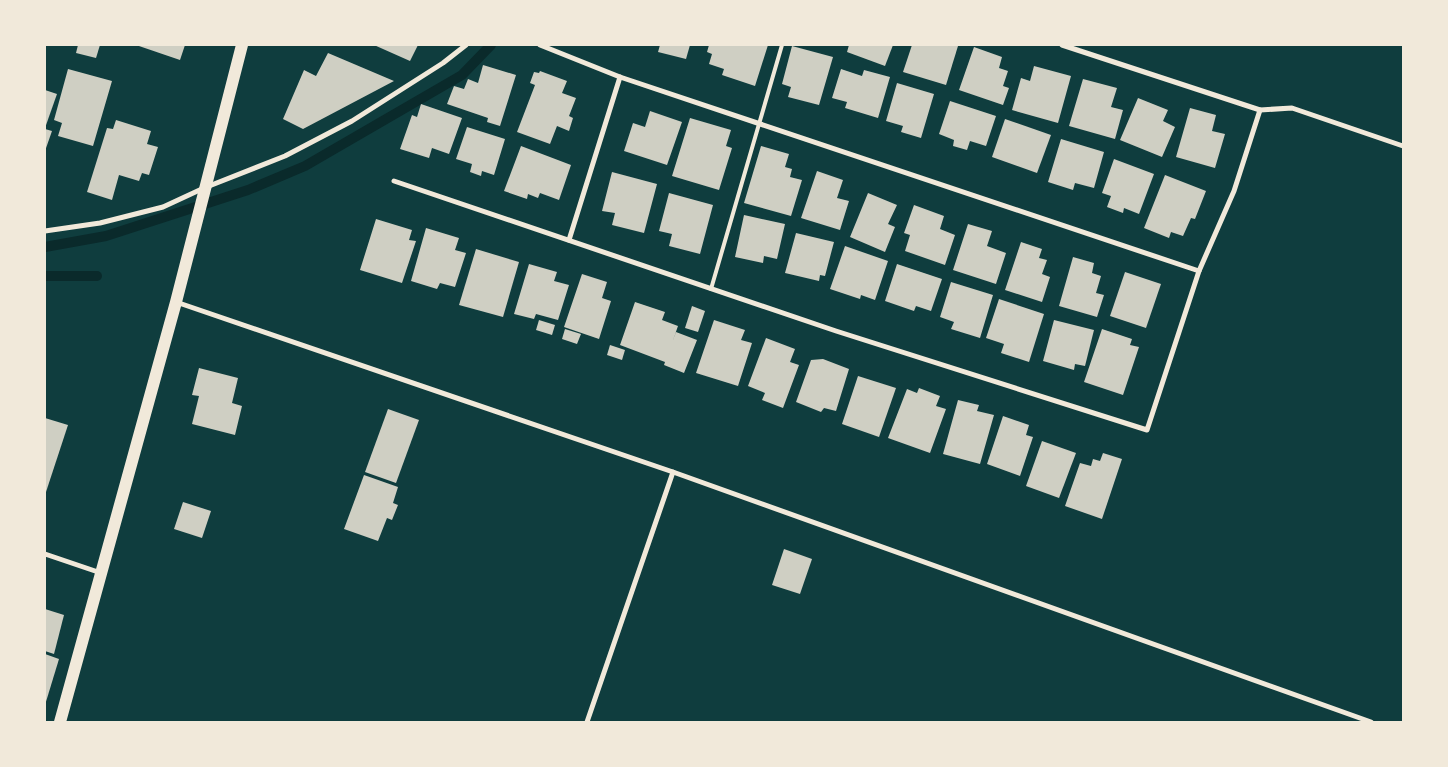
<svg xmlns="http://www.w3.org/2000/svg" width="1448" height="767" font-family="'Titillium Web',sans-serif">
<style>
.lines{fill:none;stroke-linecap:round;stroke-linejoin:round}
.stream{stroke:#0a2a2b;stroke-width:10}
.building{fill:#cfcfc3}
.service{stroke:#f1e9da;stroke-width:4}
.minor{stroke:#f1e9da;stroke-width:5}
.primary{stroke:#f1e9da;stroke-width:12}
</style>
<rect width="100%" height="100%" fill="#0f3d3e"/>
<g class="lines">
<!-- stream -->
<g class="stream">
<polyline points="45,247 106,236 248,190 305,166 462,75 491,45"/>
<polyline points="45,276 97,276"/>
</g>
</g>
<!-- building -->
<g class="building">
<polygon points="78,45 100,45 96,58 76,53"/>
<polygon points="136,45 185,45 180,60"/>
<polygon points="374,45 418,45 410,61"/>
<polygon points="660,45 690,45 686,59 658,52"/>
<polygon points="709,45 768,45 755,86 722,75 724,69 709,64 712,54 707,52"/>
<polygon points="849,45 893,45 885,66 847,52"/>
<polygon points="912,45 958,46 946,85 903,72"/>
<polygon points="792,46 833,57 819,105 788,97 791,87 782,84"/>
<polygon points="974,47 1002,57 999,68 1008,71 1003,86 1009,88 1003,105 959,90"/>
<polygon points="328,53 394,81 303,129 283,119 304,70 316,76"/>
<polygon points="483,65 516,75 500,126 487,122 488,118 447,104 454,86 464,89 468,79 478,83"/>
<polygon points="1034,66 1071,76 1058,123 1012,110 1021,78 1030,81"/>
<polygon points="68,69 112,81 93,146 58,136 62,123 54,120"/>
<polygon points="841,69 862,76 864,70 890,77 878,118 845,108 847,102 832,98"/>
<polygon points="540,71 567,81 562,93 576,98 569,116 573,118 569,131 557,126 550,144 517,132 535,85 530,83 534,72 539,73"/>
<polygon points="1083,79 1117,88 1111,107 1123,110 1115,139 1069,126"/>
<polygon points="897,83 934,94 921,138 901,132 903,126 886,121"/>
<polygon points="45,90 57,94 45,128"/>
<polygon points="1138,98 1168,110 1163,121 1175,127 1162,157 1120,140"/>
<polygon points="950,101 996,116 986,146 970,141 967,150 953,146 954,140 939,134"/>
<polygon points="421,104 462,118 449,154 432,148 429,158 400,149 412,115 417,117"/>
<polygon points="1190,108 1216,115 1212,131 1225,134 1215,168 1176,157"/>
<polygon points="650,111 682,122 667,165 624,151 633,123 645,127"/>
<polygon points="690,118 731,130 726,146 732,148 719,190 672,176"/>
<polygon points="1005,119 1051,135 1037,173 992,157"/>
<polygon points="116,120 151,131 147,144 158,147 149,175 142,173 139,181 119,175 112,200 87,192 107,128 113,129"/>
<polygon points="467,127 505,139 494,175 482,171 481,176 470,172 472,164 456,159"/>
<polygon points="45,129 52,131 45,151"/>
<polygon points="1061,139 1104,152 1094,188 1075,183 1073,190 1048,182"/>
<polygon points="521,146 571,165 559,200 540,193 538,198 528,194 527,199 504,191"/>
<polygon points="761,146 789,154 785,167 792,169 790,177 802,180 791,216 744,203"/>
<polygon points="1114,159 1154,174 1139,214 1124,208 1123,213 1107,207 1111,196 1102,193"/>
<polygon points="817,171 843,180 837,198 849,201 840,230 801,218"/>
<polygon points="612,172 657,184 644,233 612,225 615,213 602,211"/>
<polygon points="1165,175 1206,191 1195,219 1191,218 1183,236 1171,232 1169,238 1144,228"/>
<polygon points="669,193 713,205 700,254 669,246 672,234 659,231"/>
<polygon points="868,193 897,205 888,224 895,227 885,252 850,237"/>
<polygon points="914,205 944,216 940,229 955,235 945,265 905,251 910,235 904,233"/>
<polygon points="744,215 785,224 777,259 764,256 763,263 735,257"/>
<polygon points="376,219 412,230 409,240 416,241 402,283 360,270"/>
<polygon points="968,224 992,231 987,246 1006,253 996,284 953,270"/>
<polygon points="426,228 459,238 455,250 466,253 455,287 440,283 437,289 411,281"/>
<polygon points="796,233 834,242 825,276 820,275 819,281 785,273"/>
<polygon points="1021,242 1042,249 1039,258 1047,260 1042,274 1050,277 1042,302 1005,290"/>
<polygon points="845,246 888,261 875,300 861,295 860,299 830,289"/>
<polygon points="476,249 519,262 503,317 459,305"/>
<polygon points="1073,257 1094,263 1092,273 1101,276 1096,293 1104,295 1097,317 1059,306"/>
<polygon points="529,264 557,272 554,281 569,285 558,320 536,314 534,319 514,314"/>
<polygon points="897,264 942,279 931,311 916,306 914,311 885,301"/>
<polygon points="1125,272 1161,284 1146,328 1110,316"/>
<polygon points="582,274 607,282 602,298 611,301 599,339 564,327"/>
<polygon points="951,282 993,295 980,338 951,329 954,322 940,317"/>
<polygon points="999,299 1044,314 1029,362 1001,353 1004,344 986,338"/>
<polygon points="635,302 665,312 662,320 678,326 672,343 676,332 697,340 684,373 664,365 665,362 620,345"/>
<polygon points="692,306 705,311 698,332 685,328"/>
<polygon points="539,320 555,325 552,335 536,330"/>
<polygon points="714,320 745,330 741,340 752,343 738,386 696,373"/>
<polygon points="1054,320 1094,330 1085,366 1075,364 1074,370 1043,361"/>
<polygon points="565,329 581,334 577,344 562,339"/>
<polygon points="1102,329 1132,339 1130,345 1139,347 1123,395 1084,382"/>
<polygon points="766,338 795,349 790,362 799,365 783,408 762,400 765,393 748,386"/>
<polygon points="610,345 625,350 622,360 607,355"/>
<polygon points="823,359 849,369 836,411 824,408 821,412 796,402 811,360"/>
<polygon points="199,368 238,378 232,403 242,406 235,435 192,424 199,396 192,395"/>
<polygon points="858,376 896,388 879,437 842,424"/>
<polygon points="919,388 940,396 936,406 946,409 930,453 888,438 907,389 917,393"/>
<polygon points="958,400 979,405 977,411 994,415 980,464 943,454"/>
<polygon points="388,409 419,420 396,483 365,472"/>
<polygon points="1003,416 1029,425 1026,435 1033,437 1020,476 987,464"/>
<polygon points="45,418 68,425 45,495"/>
<polygon points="1042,441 1076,453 1059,498 1026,486"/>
<polygon points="1103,453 1122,459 1102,519 1065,506 1080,463 1091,466 1093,459 1100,461"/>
<polygon points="364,475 398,487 393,503 398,505 392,520 387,518 378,541 344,529"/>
<polygon points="183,502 211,511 202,538 174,529"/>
<polygon points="784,549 812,559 800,594 772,585"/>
<polygon points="45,609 64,615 54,654 45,651"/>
<polygon points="45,654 59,659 45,705"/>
</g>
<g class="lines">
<!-- service -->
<polyline class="service" points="711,289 782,45"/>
<!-- minor -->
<g class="minor">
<polyline points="540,45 620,77 1199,271"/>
<polyline points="1062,45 1260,110 1292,108 1403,146"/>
<polyline points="394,181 836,331 1147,430 1199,271 1234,191 1260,110"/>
<polyline points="45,231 100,223 163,207 204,188 285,156 352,121 443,63 466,45"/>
<polyline points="569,240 620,77"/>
<polyline points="176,302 673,472 1371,722"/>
<polyline points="45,554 101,573"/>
<polyline points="587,722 673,472"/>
</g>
<!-- primary -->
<polyline class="primary" points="60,722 176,302 242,45"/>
</g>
<!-- border -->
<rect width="1448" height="767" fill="none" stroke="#f1e9da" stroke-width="92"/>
</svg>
